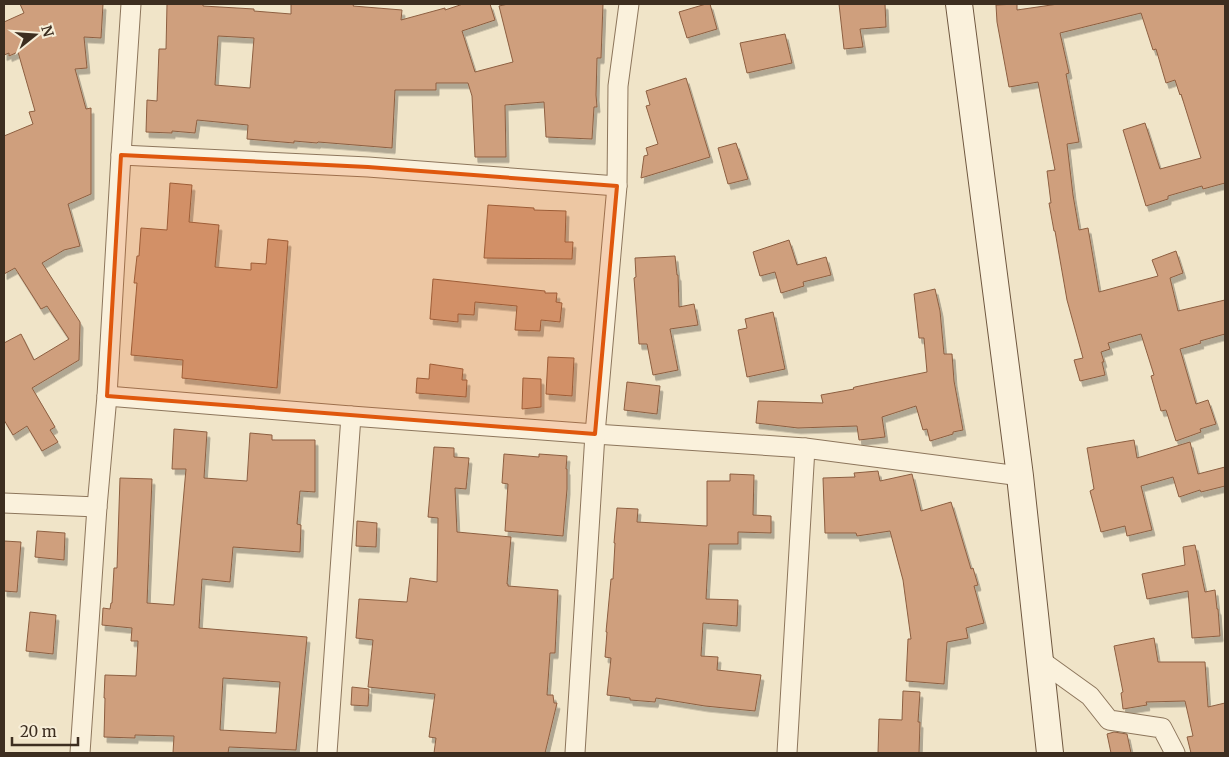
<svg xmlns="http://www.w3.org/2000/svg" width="1229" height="757" font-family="Merriweather,serif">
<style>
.building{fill:#cf9f7d;stroke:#8d5f41;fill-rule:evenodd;filter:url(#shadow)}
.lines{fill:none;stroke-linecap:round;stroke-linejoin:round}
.street-casing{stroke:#8d765c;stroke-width:21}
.secondary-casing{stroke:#6f573f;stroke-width:28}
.street{stroke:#faf1dc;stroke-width:19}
.secondary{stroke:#faf1dc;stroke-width:26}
.marked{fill:#df570d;fill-opacity:0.2;stroke:#df570d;stroke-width:4;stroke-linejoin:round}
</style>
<defs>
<filter id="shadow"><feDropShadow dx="3" dy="5.5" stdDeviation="0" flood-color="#0004"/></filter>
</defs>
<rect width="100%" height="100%" fill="#f0e4c8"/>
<!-- building -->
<g class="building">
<polygon points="20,4 103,4 101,38 84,37 87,68 75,69 86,109 91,108 91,194 68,204 80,246 64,250 42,263 80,322 80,325 79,360 32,388 55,427 50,430 58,442 42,451 27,426 13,435 4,420 4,343 21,334 34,360 69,339 47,306 41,309 15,268 4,274 4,136 33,124 29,112 35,111 18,52 9,56 9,53 4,55 4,22 24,13"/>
<path d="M167,4H203V6L254,9V11L291,14V4H354L353,6L402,10L401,20L445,8V10L463,4H490L495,20L462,31L475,72L513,62L499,6L508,4H603L601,58H597L596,95L597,107H594L592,139L546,137L544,102L505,105L506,157H475L472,96L468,83H436V90H395L392,148L318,142L317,143L294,141V143L247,139L248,125L197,120L195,133L172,131V133L146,132L147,100L157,101L159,49H166ZM218,36L254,38L250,88L215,85Z"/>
<polygon points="706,4 710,4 717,29 687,38 679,12"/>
<polygon points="839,4 885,4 886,27 860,29 863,47 844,49"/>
<polygon points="1017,4 1017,10 1058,4 1225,4 1225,183 1203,189 1202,186 1168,196 1168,199 1146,206 1123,130 1145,123 1160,169 1201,158 1181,94 1180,95 1175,80 1166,83 1156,49 1153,50 1141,13 1060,33 1069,73 1066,74 1079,142 1067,144 1073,195 1079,230 1088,228 1099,292 1158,276 1152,260 1176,251 1183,273 1170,278 1178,311 1225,300 1225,334 1200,341 1201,343 1180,349 1196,404 1208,400 1216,424 1200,429 1201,432 1176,441 1166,410 1161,411 1151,376 1154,375 1141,334 1108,343 1110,349 1101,352 1104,362 1102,362 1105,375 1080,381 1074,360 1083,358 1067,300 1055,231 1054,231 1049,203 1051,203 1047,171 1055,170 1038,82 1009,87 997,22 996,5"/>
<polygon points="785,34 792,63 747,73 740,43"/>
<polygon points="686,78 710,157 641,178 644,156 648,155 646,148 658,144 646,106 650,105 646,91"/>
<polygon points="736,143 748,179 728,184 718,148"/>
<polygon points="170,183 192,185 189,222 219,225 215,267 251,270 251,263 266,264 268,239 288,241 277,388 182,378 183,360 131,355 137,283 134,283 137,256 139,256 141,228 167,230"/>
<polygon points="488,205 534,208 534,210 566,211 565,242 573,242 572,259 484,258"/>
<polygon points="789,240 797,265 826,257 831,275 803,282 804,286 781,293 775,272 760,276 753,252"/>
<polygon points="675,256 677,275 678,275 679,307 694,304 698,325 670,329 678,370 653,375 647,344 639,344 634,278 636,277 635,258"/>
<polygon points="433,279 545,291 545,293 557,293 556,302 562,303 560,322 541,320 540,331 515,330 517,306 475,302 474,315 458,314 458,322 430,319"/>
<polygon points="935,289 940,311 944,354 952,354 954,381 963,430 953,432 953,434 930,441 927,429 923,430 916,406 882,417 885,437 859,440 857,426 798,428 756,423 758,401 823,403 821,395 854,389 853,388 855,387 927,372 924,338 919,338 914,294"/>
<polygon points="773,312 785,369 747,377 738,330 747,328 745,319"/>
<polygon points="548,357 574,358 572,396 546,394"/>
<polygon points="430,364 463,369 462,380 467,380 466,397 416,393 417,378 429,379"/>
<polygon points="523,378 541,379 541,407 522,409"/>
<polygon points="627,382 660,386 657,414 624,410"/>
<path d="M174,429L207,432L204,478L247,481L250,433L272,435V440H315V492L300,491L297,524L301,525L300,552L233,547L230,582L202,579L199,628L307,637L296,750L229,747L228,753H173L174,736L135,735V738L104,737L105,698H104L105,675L136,676L138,641H131L132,628L102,625L103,608L110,609L111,603H112L114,568H117L120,478L152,479L147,603L174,605L186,469H172ZM223,678L280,682L276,733L220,730Z"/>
<polygon points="1134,440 1137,458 1190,442 1198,474 1225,467 1225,486 1201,492 1200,490 1179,497 1173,477 1141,486 1152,530 1127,536 1125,526 1101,532 1090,491 1094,489 1087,448"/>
<polygon points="434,447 454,448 454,457 469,458 466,489 455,488 457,532 511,537 507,584 508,584 508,586 558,590 555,653 550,653 547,695 553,695 554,703 557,703 545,753 434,753 436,738 429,737 435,694 368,687 373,640 356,638 359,599 407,602 410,578 437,582 438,518 428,517"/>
<polygon points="504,454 539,457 539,454 567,456 566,469 567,469 567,489 563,536 505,531 508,484 502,483"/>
<polygon points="878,471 880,481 912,474 921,511 951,502 971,569 973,568 978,585 974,586 984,623 966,628 968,638 947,642 944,684 906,681 908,639 911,639 903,580 890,531 857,536 856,533 825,533 823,478 855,477 854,473"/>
<polygon points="730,474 754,475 753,515 771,516 771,533 738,532 738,544 709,544 706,599 738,600 737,626 703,623 701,656 718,657 717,670 761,675 755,711 705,706 656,698 655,702 630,700 630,698 607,695 611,658 605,657 607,632 606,632 611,579 613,579 615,543 614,543 617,508 638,509 637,522 707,526 707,481 730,481"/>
<polygon points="357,521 377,523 376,547 356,546"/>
<polygon points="37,531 65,533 64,560 35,557"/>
<polygon points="4,541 21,542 17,592 4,591"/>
<polygon points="1195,545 1205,592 1215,590 1217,609 1218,609 1220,636 1192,638 1188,591 1147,599 1142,574 1185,565 1183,547"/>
<polygon points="30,612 56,615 53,654 26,651"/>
<polygon points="1154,638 1158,662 1205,662 1208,707 1225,703 1225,753 1191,753 1187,737 1193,736 1185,701 1146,702 1147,705 1123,709 1121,693 1123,692 1114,646"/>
<polygon points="352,687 369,689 368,706 351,705"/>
<polygon points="903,691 920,692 918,722 920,722 919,753 878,753 879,719 902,720"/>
<polygon points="1114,732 1127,734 1131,753 1111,753 1107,734"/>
</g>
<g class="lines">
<defs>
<g id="street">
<polyline points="121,155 368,167 617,186"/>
<polyline points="107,396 351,416 595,434 805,448 1020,476"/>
<polyline points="4,503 97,507"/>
<polyline points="1040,660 1090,696 1109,720 1162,728 1175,753"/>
<polyline points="80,753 97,507 107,396 121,155 131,4"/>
<polyline points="327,753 351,416"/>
<polyline points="575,753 595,434 617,186 618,86 629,4"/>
<polyline points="787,753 805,448"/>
</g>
<polyline id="secondary" points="959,4 1020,476 1050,753"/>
</defs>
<!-- street casing -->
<use href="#street" class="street-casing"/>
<!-- secondary casing -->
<use href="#secondary" class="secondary-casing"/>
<!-- street -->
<use href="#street" class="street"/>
<!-- secondary -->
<use href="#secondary" class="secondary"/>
</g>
<!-- marked area -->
<path class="marked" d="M121,155L368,167L617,186L595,434L107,396Z"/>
<!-- border -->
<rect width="1229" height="757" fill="none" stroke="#3d2e20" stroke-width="10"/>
<!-- north arrow -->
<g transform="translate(35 35) rotate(73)" stroke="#f7eed8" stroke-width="4" paint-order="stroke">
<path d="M0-4L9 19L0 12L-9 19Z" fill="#3d2e20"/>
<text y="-8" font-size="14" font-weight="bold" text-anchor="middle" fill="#3d2e20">N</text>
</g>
<!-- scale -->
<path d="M12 737v8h66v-8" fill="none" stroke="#3d2e20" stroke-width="2.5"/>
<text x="20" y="737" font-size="15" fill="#3d2e20" stroke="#f7eed8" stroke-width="4" paint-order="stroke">20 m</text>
</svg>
